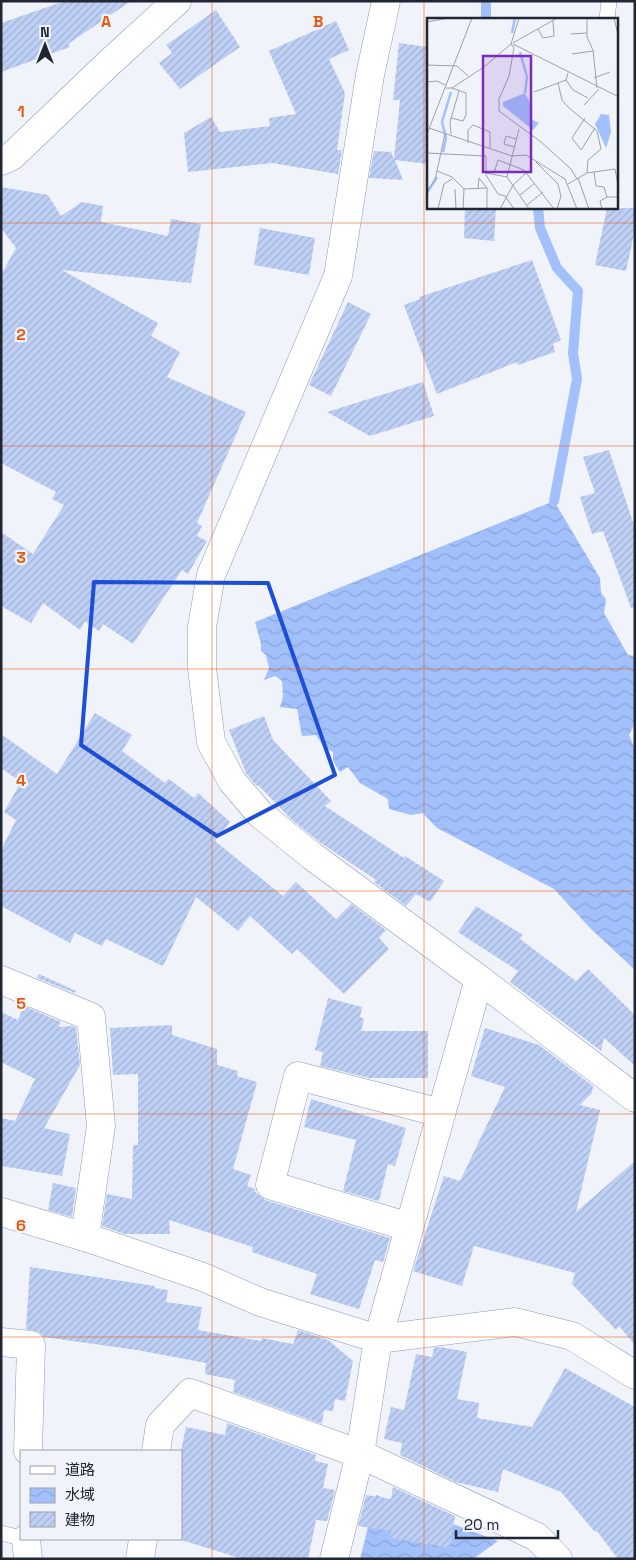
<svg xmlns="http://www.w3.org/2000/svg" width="636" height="1560" font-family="'Space Grotesk','Noto Sans JP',sans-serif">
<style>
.water{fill:url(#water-waves)}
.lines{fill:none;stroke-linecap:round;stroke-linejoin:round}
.stream{stroke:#a2c0fc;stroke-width:10}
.building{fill:url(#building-hatch)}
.service-casing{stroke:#8a99b8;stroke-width:16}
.minor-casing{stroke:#8a99b8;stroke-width:29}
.tertiary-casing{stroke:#8a99b8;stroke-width:29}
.service{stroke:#fff;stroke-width:15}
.minor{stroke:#fff;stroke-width:28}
.tertiary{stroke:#fff;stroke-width:28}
.marked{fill:none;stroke:#1d4ed8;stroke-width:4;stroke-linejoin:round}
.grid{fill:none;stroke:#e8590c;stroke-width:1;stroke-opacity:0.55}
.inset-river{fill:none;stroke:#a2c0fc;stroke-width:2.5}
.inset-road{fill:none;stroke:#9da1aa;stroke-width:1}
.view{fill:#7b2cbf;fill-opacity:0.15;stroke:#7b2cbf;stroke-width:2.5}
.inset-edge{fill:none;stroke:#202632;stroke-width:2.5}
.grid-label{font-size:16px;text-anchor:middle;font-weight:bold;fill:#e8590c;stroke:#f0f3fa;stroke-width:4.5;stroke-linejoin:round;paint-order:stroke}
</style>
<defs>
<pattern id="water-waves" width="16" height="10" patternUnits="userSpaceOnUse" patternTransform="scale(1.25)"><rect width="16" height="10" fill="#a2c0fc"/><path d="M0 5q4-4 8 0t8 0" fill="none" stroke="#8ba5d8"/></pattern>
<pattern id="building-hatch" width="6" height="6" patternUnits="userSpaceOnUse" patternTransform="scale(1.25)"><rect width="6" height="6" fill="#bed0f5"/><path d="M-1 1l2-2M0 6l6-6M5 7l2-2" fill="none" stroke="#a3b2d2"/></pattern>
</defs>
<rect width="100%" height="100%" fill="#f0f3fa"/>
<!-- water -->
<g class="water">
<polygon points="554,501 600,578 601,593 606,599 604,613 628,655 635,656 635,717 633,727 629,735 635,749 635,970 591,929 554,889 437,828 423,813 411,815 389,809 388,799 360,783 348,767 340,772 333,761 333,752 324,747 316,735 302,736 297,709 280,707 283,697 282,681 275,676 264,680 269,668 266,655 261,651 261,644 255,622"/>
<polygon points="376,1495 498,1541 473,1559 360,1559"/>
</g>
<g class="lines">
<!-- stream -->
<g class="stream">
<polyline points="486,19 486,1"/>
<polyline points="538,208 540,228 557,268 578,291 573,353 577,379 554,501"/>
</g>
</g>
<!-- building -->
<g class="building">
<polygon points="65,1 131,1 68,44 70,47 1,72 1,23"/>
<polygon points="216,10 240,47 180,89 159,63 172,53 166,45"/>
<polygon points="336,21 349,50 329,59 345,93 337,150 342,150 338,174 272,163 188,172 184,133 211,117 220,132 270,126 269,118 296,114 269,51"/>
<polygon points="399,43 428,47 428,164 395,160 403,180 369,178 374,151 391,152 394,159 400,100 393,100"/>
<polygon points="1,187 48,195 61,216 82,202 103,206 101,222 168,236 171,219 201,224 191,283 62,270 158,323 151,336 180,352 167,377 246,412 197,523 202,526 197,536 207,541 188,574 182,570 133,644 103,624 99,631 85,621 80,630 43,603 31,623 1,606 1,532 33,554 64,505 52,499 56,492 1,463 1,275 16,248 1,228"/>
<polygon points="465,208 496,208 494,241 464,238"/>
<polygon points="607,208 635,208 635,229 626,271 595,265"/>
<polygon points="260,228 315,238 309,275 254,265"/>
<polygon points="532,260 561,340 553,344 555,352 518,365 517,362 437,394 404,305 420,299 419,297"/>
<polygon points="348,302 371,314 331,396 309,385"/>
<polygon points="423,382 434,416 370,436 327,412"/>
<polygon points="609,450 635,528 635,608 631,608 603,531 592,534 580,497 595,493 583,457"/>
<polygon points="95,713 132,735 122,751 165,783 169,779 194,798 198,793 230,822 215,841 283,896 296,882 336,919 351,904 386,930 379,938 389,949 344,994 297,949 292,954 250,916 238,931 196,897 163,966 106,939 102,946 75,933 70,943 1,906 1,850 16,820 4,812 21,782 1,768 1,734 57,774"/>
<polygon points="264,716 273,740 331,801 325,806 404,858 405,856 444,881 430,902 416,894 406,906 374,882 376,880 321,843 291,819 258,785 257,786 246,773 229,730"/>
<polygon points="476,906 523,935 520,939 576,981 588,969 635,1015 635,1066 604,1038 601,1051 510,982 518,971 458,932"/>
<polygon points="39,974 76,991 75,993 37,978"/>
<polygon points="328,998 362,1007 360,1017 364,1019 361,1031 428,1031 428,1078 369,1078 320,1066 323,1052 315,1050"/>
<polygon points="24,1006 61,1022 58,1027 72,1026 76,1028 80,1065 44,1128 70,1134 62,1176 1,1166 1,1118 15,1121 35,1079 1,1062 1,1012 18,1020"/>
<polygon points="172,1025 172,1035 217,1049 217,1065 238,1071 237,1076 257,1082 233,1169 251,1175 247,1186 255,1189 255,1192 265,1200 390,1238 383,1262 375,1260 359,1309 310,1294 317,1274 252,1252 253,1247 169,1220 170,1234 125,1234 102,1226 107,1194 132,1199 133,1145 138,1145 138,1074 113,1075 110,1028"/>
<polygon points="485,1028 539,1045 593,1086 592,1093 580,1105 600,1110 576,1212 635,1161 635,1345 619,1326 616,1330 572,1284 575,1273 474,1246 462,1286 413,1271 444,1176 460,1181 505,1087 471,1076"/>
<polygon points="311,1099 406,1128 395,1166 388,1164 379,1201 343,1191 356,1140 304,1127"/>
<polygon points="53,1183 76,1188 72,1217 48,1210"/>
<polygon points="30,1267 155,1286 154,1288 168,1290 166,1302 202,1307 198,1330 261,1341 262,1338 293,1344 298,1330 328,1340 353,1361 345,1401 335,1399 333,1411 324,1410 322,1424 233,1392 235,1380 205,1374 206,1363 137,1350 44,1337 39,1332 26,1329"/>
<polygon points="440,1347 467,1352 457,1399 479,1403 477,1418 532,1427 565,1368 635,1407 635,1559 618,1559 597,1531 595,1532 561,1492 503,1469 498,1492 456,1482 400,1455 402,1443 384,1439 391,1407 404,1410 416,1354 432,1357 434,1348"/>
<polygon points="227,1423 316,1455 315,1461 328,1464 323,1488 335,1490 327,1521 316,1520 308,1559 243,1559 181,1540 181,1451 186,1427 225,1435"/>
<polygon points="393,1487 455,1516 450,1548 390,1538 391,1531 358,1526 366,1495 391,1499"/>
</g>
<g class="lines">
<defs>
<g id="service">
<polyline points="607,19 609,1"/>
<polyline points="1,1533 21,1538"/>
</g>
<g id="minor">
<polyline points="386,1 370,75 338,276 211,575 202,627 202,668 211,742 232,781 260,814 312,856 479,979 635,1098"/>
<polyline points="1,980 91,1017 101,1126 85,1237"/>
<polyline points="1,1212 85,1237 203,1277 260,1302 378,1339 515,1322 572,1336 635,1375"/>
<polyline points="409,1227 270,1185 298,1076 441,1113"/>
<polyline points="1,1342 31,1345 28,1451"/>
<polyline points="156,1451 160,1425 190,1393 360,1454 537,1537 558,1559"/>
<polyline points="26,1539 28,1559"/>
<polyline points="140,1559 143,1539"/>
<polyline points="334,1559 360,1454 378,1339 479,979"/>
</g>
<polyline id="tertiary" points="1,161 12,156 109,63 177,1"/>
</defs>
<!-- service casing -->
<use href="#service" class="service-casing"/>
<!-- minor casing -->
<use href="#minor" class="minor-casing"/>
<!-- tertiary casing -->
<use href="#tertiary" class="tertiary-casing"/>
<!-- service -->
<use href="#service" class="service"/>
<!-- minor -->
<use href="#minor" class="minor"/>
<!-- tertiary -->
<use href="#tertiary" class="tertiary"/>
</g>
<!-- marked area -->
<path class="marked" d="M94,582L268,583L335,775L217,836L81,745Z"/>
<!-- grid -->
<path class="grid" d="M212,1V1559M424,1V1559M1,223H635M1,446H635M1,669H635M1,891H635M1,1114H635M1,1337H635"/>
<!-- overview -->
<g transform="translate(427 18)">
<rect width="191" height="191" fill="#f0f3fa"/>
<path d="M98,75L105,88L104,101L112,105L106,112L76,88V84ZM174,96L182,97L184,114L179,130L168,106Z" fill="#a2c0fc"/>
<path class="inset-river" d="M85,15L88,0M93,34L100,59L98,75M16,134L19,120L15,104L24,74M0,175L10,159"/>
<path class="inset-road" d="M160,0V19L166,32L170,70M187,0L192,21M0,4L21,0M111,11L116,20L127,18L126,3M144,16L160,15M86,25L130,0M84,26L87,30L82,58L72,81V93L114,124L144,151L150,161M86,26L192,79M145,36L166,33M0,47L30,48L41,58M167,60L183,54M139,62L146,72L161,80M0,64L10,63L18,67M131,65L135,82L141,89L170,113L174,131L161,142L160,155M19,70H25L57,49L84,26L92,0M107,74L139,62L141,55M157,87L172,71M24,100L36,103L39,97V75L25,70M158,100L145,120L154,132L168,110M2,110L85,138L99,137L138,161L150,191M92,111L80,159L102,191M0,116L45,0M24,116L23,104L32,73M41,125V112L46,107L63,114V130M87,129L77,126L79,118L89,121M0,135L59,138V157L71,176L78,178L87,191M109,144L131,166L134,178L130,191M10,153L25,159L37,171L36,191M167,154L169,168L177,169L180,179H192M59,155L80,159M67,155L71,142L97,152L127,191M151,160L162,191M141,166L160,155L188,151L192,172M28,171L29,191M37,171L60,170M51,171L52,160L60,170V191M0,173L8,162L18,116M93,177L108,165M100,187L116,174M11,191L17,166L25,161M73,191L86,167L99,155M175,191L173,183L180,179"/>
<path class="view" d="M56,38H104V154H56Z"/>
<rect width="191" height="191" class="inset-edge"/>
</g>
<g class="grid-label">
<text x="106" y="27">A</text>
<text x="318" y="27">B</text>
<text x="21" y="117">1</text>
<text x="21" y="340">2</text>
<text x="21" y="563">3</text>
<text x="21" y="786">4</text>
<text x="21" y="1009">5</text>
<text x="21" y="1231">6</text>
</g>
<!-- border -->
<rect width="636" height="1560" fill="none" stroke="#202632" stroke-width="5"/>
<!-- legend -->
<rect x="20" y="1450" width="162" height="90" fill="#f0f3fa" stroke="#9da1aa"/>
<rect x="30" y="1466" width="25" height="8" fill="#ffffff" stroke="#9da1aa"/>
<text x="65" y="1475" font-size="15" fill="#202632">道路</text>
<rect x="30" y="1488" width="25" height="15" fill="url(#water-waves)" stroke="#9da1aa"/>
<text x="65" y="1500" font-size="15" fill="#202632">水域</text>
<rect x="30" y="1512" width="25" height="15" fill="url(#building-hatch)" stroke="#9da1aa"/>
<text x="65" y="1525" font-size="15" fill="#202632">建物</text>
<!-- north arrow -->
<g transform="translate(45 45)" stroke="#f0f3fa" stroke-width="4" paint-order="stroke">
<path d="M0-4L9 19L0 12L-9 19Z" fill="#202632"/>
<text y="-8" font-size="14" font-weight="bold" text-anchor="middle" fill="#202632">N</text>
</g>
<!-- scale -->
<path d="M456 1530v8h102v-8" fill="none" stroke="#202632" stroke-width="2.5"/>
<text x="464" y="1530" font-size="15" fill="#202632" stroke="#f0f3fa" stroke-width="4" paint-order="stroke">20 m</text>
</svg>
